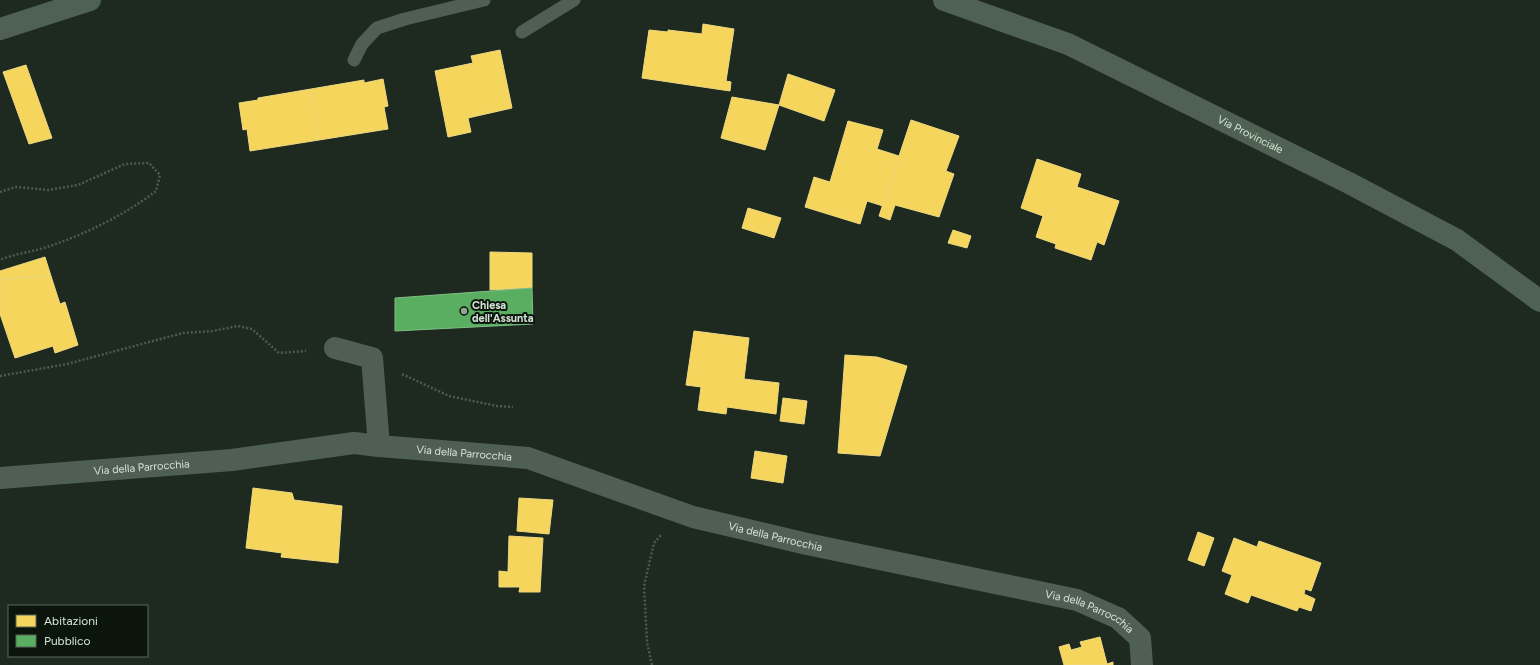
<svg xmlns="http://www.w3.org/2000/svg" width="1540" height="665" font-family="Figtree,sans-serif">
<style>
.homes{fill:#f6d55c;stroke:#ecd981}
.public{fill:#5aae61;stroke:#7fbe84}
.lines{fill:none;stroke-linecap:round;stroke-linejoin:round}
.path{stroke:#4e5a50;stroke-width:2.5;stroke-dasharray:2 2;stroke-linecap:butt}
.lane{stroke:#4f5f52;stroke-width:13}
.street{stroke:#4f5f52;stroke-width:22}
.secondary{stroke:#4f6152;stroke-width:22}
.poi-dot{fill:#95a296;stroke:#0b150c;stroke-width:1.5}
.labels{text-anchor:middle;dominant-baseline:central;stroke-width:4;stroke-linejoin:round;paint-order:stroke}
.street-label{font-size:11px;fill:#d5e3d6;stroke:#0b150c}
.poi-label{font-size:11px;font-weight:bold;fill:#d5e3d6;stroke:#0b150c;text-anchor:start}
</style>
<rect width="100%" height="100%" fill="#1e2a20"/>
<!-- homes -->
<g class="homes">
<polygon points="703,24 734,29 726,81 731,82 730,91 642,78 649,30 668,32 668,30 702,34"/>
<polygon points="500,50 512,108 468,118 471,132 448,137 435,71 473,63 471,56"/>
<polygon points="26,65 52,138 29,144 3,72"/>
<polygon points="788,74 835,90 824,121 779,105"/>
<polygon points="383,79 388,106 384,107 388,129 319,140 311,89 364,80 364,83"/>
<polygon points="311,89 319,140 250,151 247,129 243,130 239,103 258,100 258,98"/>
<polygon points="732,97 779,105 765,150 721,138"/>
<polygon points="911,120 959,136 946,171 954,174 939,217 895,205 890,220 879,216"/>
<polygon points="848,121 883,130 877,149 899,156 883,206 867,201 860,224 805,207 814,177 830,182"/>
<polygon points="1037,159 1081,174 1077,187 1119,201 1104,245 1097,242 1091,260 1055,248 1056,244 1036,237 1043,216 1021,208"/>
<polygon points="748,208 781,218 774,238 742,228"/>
<polygon points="953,230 971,236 967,248 948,243"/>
<polygon points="490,252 532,253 532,288 490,290"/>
<polygon points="45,257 51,276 0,279 0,271"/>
<polygon points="51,276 60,304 65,302 78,345 55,353 53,346 15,358 0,314 0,279"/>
<polygon points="694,331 749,338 744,379 779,383 776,414 727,407 726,414 698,410 701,387 686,385"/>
<polygon points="845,355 877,357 907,366 880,456 838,453"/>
<polygon points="783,398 807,401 804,424 780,421"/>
<polygon points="755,451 787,456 783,483 751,478"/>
<polygon points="253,488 292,493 294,500 342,506 338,563 281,557 282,553 246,548"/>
<polygon points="519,498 553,500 549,534 517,531"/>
<polygon points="1198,532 1214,538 1204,566 1188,560"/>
<polygon points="509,536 543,538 540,592 519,592 520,587 499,587 499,571 508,572"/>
<polygon points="1234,538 1257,547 1259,541 1321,563 1311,591 1305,589 1304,594 1315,599 1311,611 1299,607 1297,611 1251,595 1248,603 1225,594 1232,575 1222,571"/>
<polygon points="1100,637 1107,664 1113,662 1113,665 1064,665 1059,647 1069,644 1071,650 1082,647 1080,642"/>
</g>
<!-- public -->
<polygon class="public" points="532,288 533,324 395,331 395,298"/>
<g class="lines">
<!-- path -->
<g class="path">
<path d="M0,192L16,187L48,190L78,185L125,164L149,163L160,175L156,191C126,214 86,234 50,246C34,252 16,253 0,260"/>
<polyline points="402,374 449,396 497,406 513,407"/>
<polyline points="0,376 67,364 183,333 213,331 238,326 252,329 279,353 306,351"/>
<polyline points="652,665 647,642 644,586 654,543 661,535"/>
</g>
<!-- lane -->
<g class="lane">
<polyline points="522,32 574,0"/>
<polyline points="354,60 362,44 377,28 405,19 484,0"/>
</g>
<!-- street -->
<g class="street">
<path id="s1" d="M335,348L372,358L379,446L528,458L693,517L807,544L1077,600L1118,618L1140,638L1142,665"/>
<path id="s2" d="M0,478L232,460L354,443L379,446"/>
</g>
<!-- secondary -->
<g class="secondary">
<path id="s3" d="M944,0L1068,44L1349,183L1457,240L1540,301"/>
<polyline points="0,29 90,0"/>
</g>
</g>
<!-- markers -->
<circle class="poi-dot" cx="464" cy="311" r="4"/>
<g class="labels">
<!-- street labels -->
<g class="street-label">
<text stroke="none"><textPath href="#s3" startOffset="335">Via Provinciale</textPath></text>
<text stroke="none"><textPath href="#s1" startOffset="212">Via della Parrocchia</textPath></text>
<text stroke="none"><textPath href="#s2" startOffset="142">Via della Parrocchia</textPath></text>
<text stroke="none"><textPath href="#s1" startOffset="536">Via della Parrocchia</textPath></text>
<text stroke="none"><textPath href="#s1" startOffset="860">Via della Parrocchia</textPath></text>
</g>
<!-- poi labels -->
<g class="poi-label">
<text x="472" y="305">Chiesa<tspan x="472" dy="13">dell'Assunta</tspan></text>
</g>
</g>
<!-- legend -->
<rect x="8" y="605" width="140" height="52" fill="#0b150c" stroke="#5c675d"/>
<rect x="16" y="615" width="20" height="12" fill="#f6d55c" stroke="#5c675d"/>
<text x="44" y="625" font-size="12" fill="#d5e3d6">Abitazioni</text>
<rect x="16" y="635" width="20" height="12" fill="#5aae61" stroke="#5c675d"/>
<text x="44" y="645" font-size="12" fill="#d5e3d6">Pubblico</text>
</svg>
